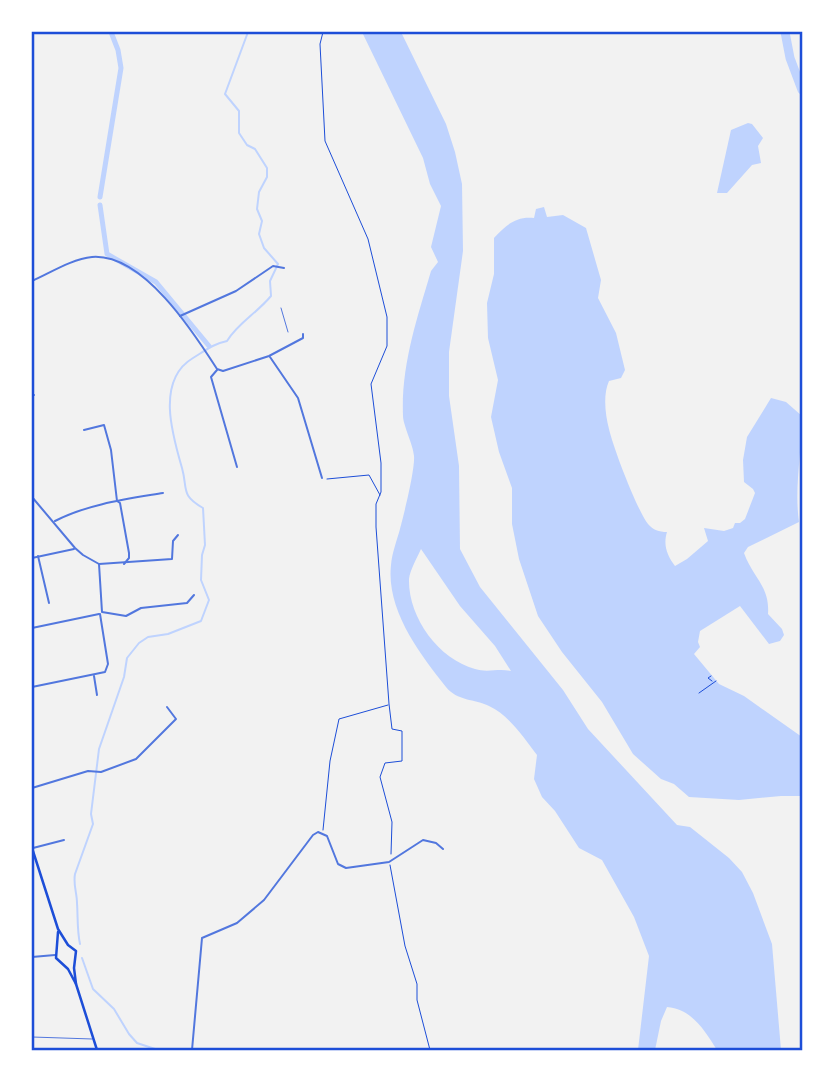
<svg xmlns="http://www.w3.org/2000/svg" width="834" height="1082" font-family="Ubuntu,sans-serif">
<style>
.water{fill:#bfd3fe;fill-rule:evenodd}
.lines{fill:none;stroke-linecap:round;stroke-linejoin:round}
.stream{stroke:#bfd3fe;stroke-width:2}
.canal{stroke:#bfd3fe;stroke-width:5}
.river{stroke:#bfd3fe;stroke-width:9}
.path{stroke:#1d4ed8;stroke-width:1}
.service{stroke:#5277de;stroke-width:1}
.minor{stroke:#5277de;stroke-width:2}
.secondary{stroke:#1d4ed8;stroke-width:2.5}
.neatline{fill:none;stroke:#1d4ed8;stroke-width:2.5}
</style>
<rect width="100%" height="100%" fill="#f2f2f2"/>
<!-- water -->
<g class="water">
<path d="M362,32H401L446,124L455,152L462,184L463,251L449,352V396L459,466L460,549L480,587L563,690L588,729L677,825L690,827L729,858L742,872L753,893L772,944L781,1050H717C705,1031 692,1009 667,1007L661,1021L655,1050H638L649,956L634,917L602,860L579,848L555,811L542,797L534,779L537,755C524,738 509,715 489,706C475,699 457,701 446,687C420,654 386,610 391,565C392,553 397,540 400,529C404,514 415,470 414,456C413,444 403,425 403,416C401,365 417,319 431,271L438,262L431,247L441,206L430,184L423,158ZM421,549L460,606L495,646L511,671C498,668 488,673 475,669C438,659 408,617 409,579C410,570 417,558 421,549Z"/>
<polygon points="748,123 752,124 763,138 758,146 761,163 752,165 727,193 717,193 731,130"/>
<path d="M544,207L547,217L563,215L586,228L601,280L598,298L616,333L625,370L621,378L609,381C603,394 605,414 609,429C613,447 637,510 648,524C653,530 659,532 667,532C663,545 667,555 675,566L687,559L708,541L704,528L724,531L733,528L735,523H740L745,519L755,493L753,489L744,482L743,460L747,437L771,398L786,402L802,416C802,452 794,487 799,522L748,547L744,553C753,578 770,586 768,614L782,629L784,635L780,641L769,644L740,606L700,631L698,642L700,647L694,654L719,684L744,696L802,737V796H781L739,800L689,797L674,784L661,779L633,754L602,702L562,652L538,616L519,559L512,524V488L499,452L491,417L498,380L488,338L487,303L494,274V238C506,225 516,216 534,218L536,209Z"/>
</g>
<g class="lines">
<!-- stream -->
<g class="stream">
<path d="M80,944C77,930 78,918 77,903C77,893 73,885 75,874L93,824L91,814L99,749L124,677L127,658L139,643L148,637L168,634L201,621L209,600L201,580L202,555L205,545L203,508C180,495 188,489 182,468C172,434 156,380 193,358C206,350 213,344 227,341C238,323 257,313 271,296L270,281L278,264L264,248L259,234L262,221L257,209L259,192L267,177V168L255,149L247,145L239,133V111L225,94L248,32"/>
<polyline points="82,958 93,989 114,1009 129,1034 137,1043 158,1050"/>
</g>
<!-- canal -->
<g class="canal">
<polyline points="100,197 121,68 118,50 111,32"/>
<polyline points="100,205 107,254 156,282 209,346"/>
</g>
<!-- river -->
<polyline class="river" points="785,32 790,58 802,90"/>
<!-- path -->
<g class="path">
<polyline points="323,32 320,44 325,141 368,239 387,317 387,346 371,384 381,463 381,492 376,504 376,527 389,704 392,729 402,731 402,761 385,763 380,777 392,822 391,854"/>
<polyline points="327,479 369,475 380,495"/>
<polyline points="711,676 708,678 712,681"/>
<polyline points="699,693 716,681"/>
<polyline points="323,830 330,761 339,719 388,705"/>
<polyline points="390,865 405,946 417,984 417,1000 430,1050"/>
</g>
<!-- service -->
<g class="service">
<polyline points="281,308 288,332"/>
<polyline points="32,1037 92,1039"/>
</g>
<!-- minor -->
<g class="minor">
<path d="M32,281C50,273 72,259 92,257C143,253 194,333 217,369L223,371L269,356L303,338V334"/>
<polyline points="180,316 236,291 273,266 284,268"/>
<polyline points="270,357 298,398 322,478"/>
<polyline points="217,370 211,377 237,467"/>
<polyline points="32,395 34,395"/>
<polyline points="84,430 104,425 111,450 117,501 120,503 129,553 129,558 124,564"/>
<polyline points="32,497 75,548 83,555 99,564 102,612 126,616 141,608 187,603 194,595"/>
<path d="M55,521C88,504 127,499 163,493"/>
<polyline points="38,556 49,603"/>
<polyline points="32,558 74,549"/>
<polyline points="99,564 172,559 173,541 178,535"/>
<polyline points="32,628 99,614"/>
<polyline points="94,676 97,695"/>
<polyline points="32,687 105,672 108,664 100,614"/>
<polyline points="32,788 88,771 101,772 136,759 176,719 167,707"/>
<polyline points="33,848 64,840"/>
<polyline points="32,957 55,955"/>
<polyline points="192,1050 202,938 237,923 264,900 313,835 318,832 327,836 338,864 346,868 389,862 423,840 436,843 443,849"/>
</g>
<!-- secondary -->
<g class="secondary">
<polyline points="32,848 58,929 68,945 76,951 74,968 76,984"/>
<polyline points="58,932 56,958 68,969 76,984 97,1050"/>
</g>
</g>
<!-- border -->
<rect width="834" height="1082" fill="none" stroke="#ffffff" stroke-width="66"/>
<rect x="33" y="33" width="768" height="1016" class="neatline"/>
</svg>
